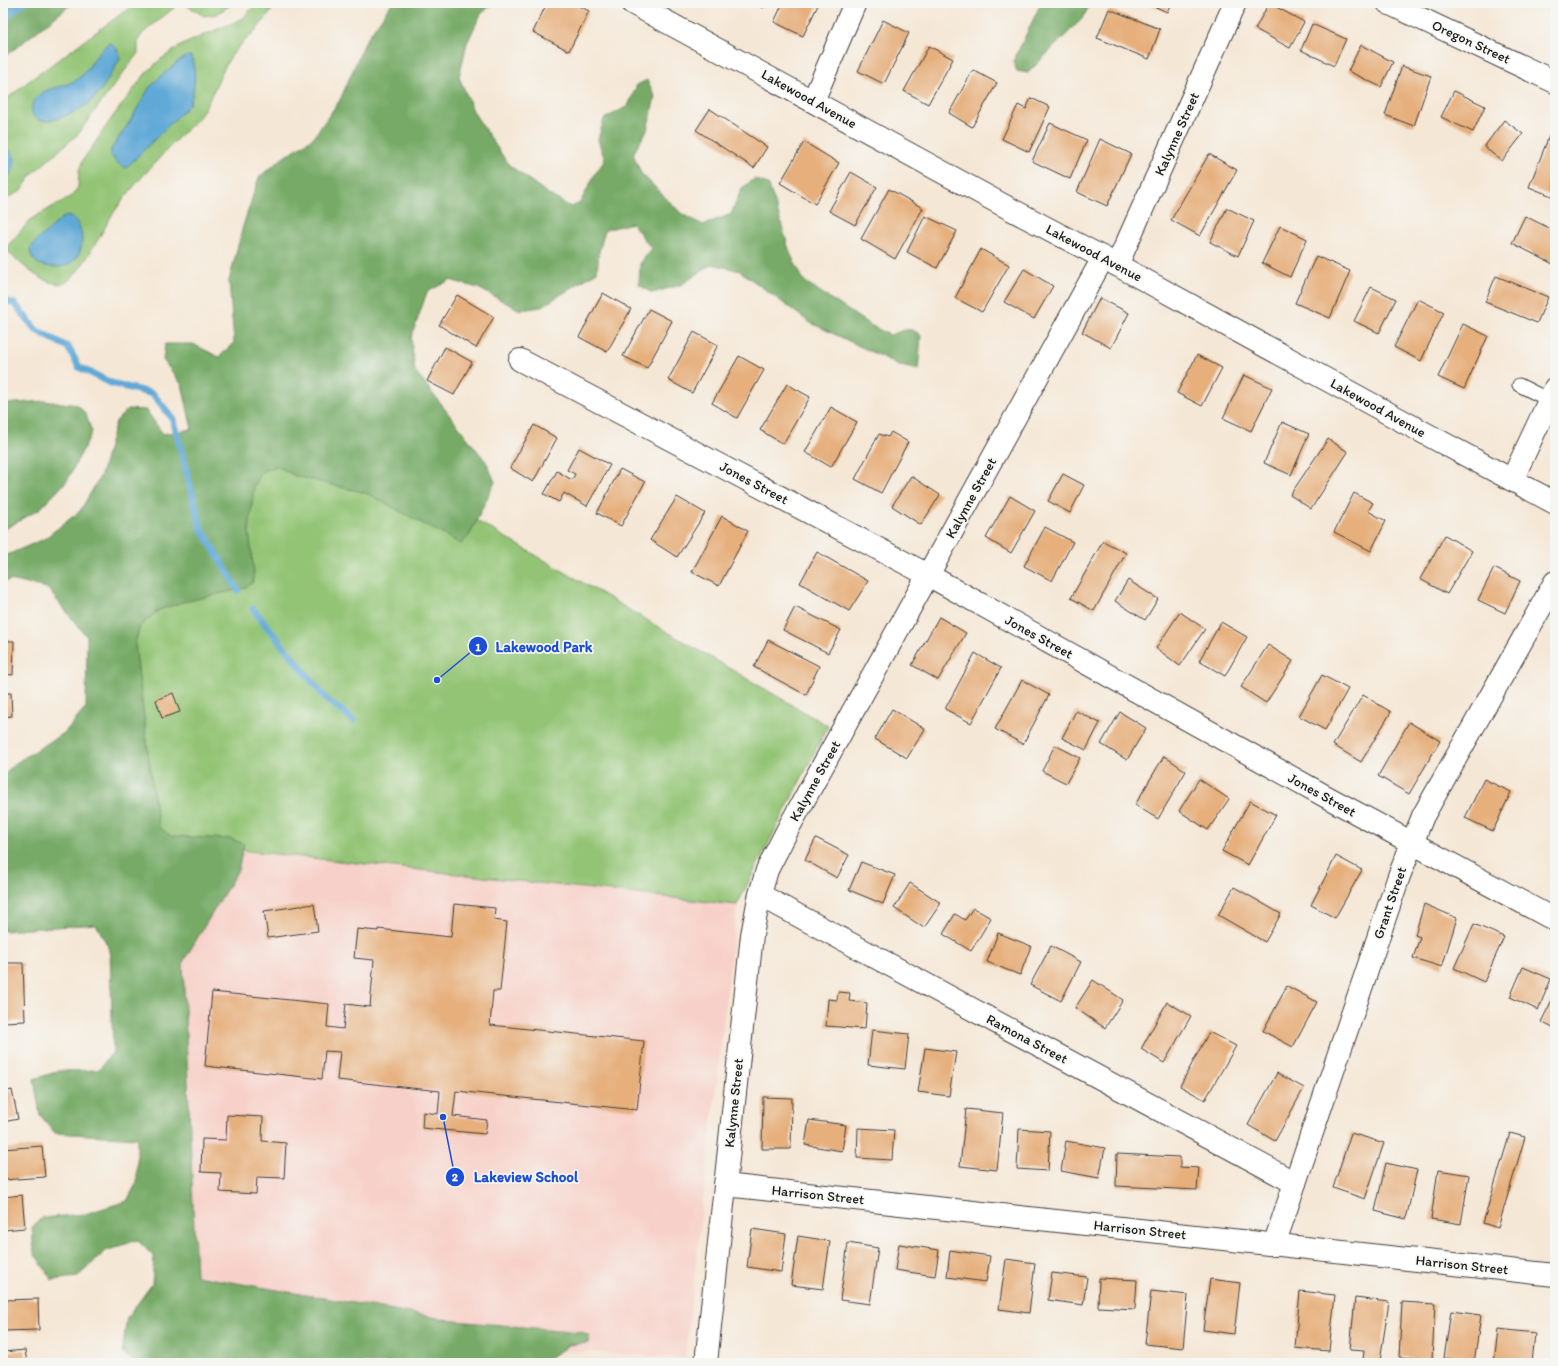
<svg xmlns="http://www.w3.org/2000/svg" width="1558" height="1366" font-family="Itim,sans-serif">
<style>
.built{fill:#f7d1c9}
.green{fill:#93c474;stroke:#587048}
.forest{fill:#76aa66;stroke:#496341}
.water{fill:#60a9d7;stroke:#3e627a}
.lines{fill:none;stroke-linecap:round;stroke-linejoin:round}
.stream{stroke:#60a9d7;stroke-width:7}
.building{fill:#e6af7c}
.service-casing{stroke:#3d3a38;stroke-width:15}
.minor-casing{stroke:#3d3a38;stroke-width:24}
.service{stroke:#fff;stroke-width:13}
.minor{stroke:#fff;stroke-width:22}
.labels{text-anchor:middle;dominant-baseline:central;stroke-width:3.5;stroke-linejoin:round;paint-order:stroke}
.street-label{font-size:14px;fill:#1c1c1c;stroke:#f6f6f2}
.leader{fill:none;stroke:#1d4ed8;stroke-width:1.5}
.callout-dot{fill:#1d4ed8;stroke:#f6f6f2;stroke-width:1.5}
.mark-label{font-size:12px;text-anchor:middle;font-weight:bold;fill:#fff}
.callout-label{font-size:15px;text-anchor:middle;font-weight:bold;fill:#1d4ed8;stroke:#f6f6f2;stroke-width:3.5;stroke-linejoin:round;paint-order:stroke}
</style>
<rect width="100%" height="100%" fill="#f6f6f2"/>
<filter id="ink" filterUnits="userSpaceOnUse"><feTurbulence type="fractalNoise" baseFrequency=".025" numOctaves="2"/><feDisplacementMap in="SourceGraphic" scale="8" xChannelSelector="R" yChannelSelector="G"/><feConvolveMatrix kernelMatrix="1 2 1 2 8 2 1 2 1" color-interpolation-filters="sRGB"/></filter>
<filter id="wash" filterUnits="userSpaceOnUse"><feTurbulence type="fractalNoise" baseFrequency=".012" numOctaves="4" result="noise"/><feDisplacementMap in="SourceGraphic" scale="16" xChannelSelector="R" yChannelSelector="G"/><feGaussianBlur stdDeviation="0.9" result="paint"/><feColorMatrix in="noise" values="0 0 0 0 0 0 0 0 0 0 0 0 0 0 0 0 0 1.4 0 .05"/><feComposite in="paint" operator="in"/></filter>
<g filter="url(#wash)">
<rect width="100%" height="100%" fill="#f5e7d6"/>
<!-- built -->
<polygon class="built" points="144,837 185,844 737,905 685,1358 197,1329"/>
<!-- green -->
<g class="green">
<polygon points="136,3 234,3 217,14 204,16 186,5 180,3 143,33 138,40 138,53 77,135 32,174 21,191 3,200 3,102 29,81"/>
<path d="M257,3H277C270,13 263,22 255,31C245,41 235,49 228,61C217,80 211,102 197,120C191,127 183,132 177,139C155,163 131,187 112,215C104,228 76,284 61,284C42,285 18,261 5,249L31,219L70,197L75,192L78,187L79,170L83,160L114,115L146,73L161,59L182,45L204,35L242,19Z"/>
<polygon points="236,380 828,726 737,905 185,844 144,837 120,636"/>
</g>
<!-- forest -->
<g class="forest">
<polygon points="3,3 73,3 3,58"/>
<path d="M392,3H494L481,14L467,43L459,77L474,113L508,164L551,196L571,207L580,203L595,174L605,160L598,140L604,119L628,106L637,85L647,80L655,97L647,130L633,154L641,173L682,214L703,225L731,214L742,188L754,179L768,184L775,203L790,253L804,281L870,325L890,335C902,331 911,325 921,336L918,370L901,366L809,322L740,271L712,264L681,285L652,293L639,285L640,264L651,248L632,223L605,230L599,252L597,272L541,307L520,310L478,288L450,280L427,292L411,338L415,371L487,463L495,482L469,536L461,544L366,493L295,476L277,466L263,471L254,486L249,531L254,572L253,582L245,588L183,602L159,610L140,626L135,644L154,798L159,827L171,836L231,839L244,844L238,870L183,962L196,1276L394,1310L455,1321L582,1332L590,1336L588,1343L568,1345L544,1363H136L122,1353L127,1318L152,1284L154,1257L137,1240L106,1251L77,1277L52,1280L34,1253L32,1227L42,1218L85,1214L127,1201L137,1182V1138L55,1133L40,1115L34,1079L59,1071L98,1070L113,1052L110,950L96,924L3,931V776L14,764L64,733L86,708L87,637L47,588L10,580L3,583V555H7L44,539L80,511L101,475L116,421L128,409L146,410L163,434L192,429L182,385L163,360L165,344H193L219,357L234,342L229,281L243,226L259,177L284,157L313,138L340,100L366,40Z"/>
<polygon points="1041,3 1091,3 1082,19 1028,73 1017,71 1013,62"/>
<polygon points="45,401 78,405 86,415 92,432 67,481 40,509 3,530 3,404"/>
</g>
<!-- water -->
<g class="water">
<path d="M109,43C116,45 120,53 120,59C111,73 103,91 90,102C80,110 42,131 33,115C30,110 32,102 36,98C45,86 65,89 79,78C91,68 96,52 109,43Z"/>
<path d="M188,56H191C197,71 195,91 189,105L126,168L116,162L111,155V149L129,123L149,88L161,76L180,60Z"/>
<path d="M8,149C21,159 13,173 3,182V152Z"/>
<path d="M67,216C87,217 93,276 45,266C35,264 31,258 30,249L38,239L62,218Z"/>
</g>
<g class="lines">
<!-- stream -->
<g class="stream">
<polyline points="3,19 23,3"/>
<polyline points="3,300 15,304 36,330 68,347 79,367 111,383 153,394 173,419 201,528 238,590"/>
<polyline points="253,609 327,700 353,720"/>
</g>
</g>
<g id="blocks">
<!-- building -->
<g class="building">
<polygon points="547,3 573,3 589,11 569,51 533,32"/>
<polygon points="753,3 765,3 763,8"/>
<polygon points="783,3 819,3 803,36 774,22"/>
<polygon points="1147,3 1171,3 1167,12"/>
<polygon points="1269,3 1304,22 1290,48 1255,29"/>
<polygon points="1109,9 1160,29 1149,59 1097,38"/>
<polygon points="883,20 909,33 884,84 858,71"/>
<polygon points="1312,24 1346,39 1334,66 1301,50"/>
<polygon points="1361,45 1393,62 1381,87 1348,71"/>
<polygon points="929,46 953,59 928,104 904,91"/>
<polygon points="1402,66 1431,76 1414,126 1385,115"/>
<polygon points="973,70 997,83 972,127 949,113"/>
<polygon points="1454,91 1485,106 1473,132 1441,117"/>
<polygon points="1031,98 1050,107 1029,152 1002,139 1018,105 1026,109"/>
<polygon points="710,109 767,147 754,168 696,130"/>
<polygon points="1504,120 1523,134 1502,161 1484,147"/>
<polygon points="1050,123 1087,140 1070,179 1032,161"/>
<polygon points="1551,131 1555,132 1554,197 1529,187"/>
<polygon points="1100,139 1131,154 1107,206 1077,192"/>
<polygon points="804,142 839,163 815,204 780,183"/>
<polygon points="1209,154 1237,170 1200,236 1171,220"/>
<polygon points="851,172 877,187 855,225 829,211"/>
<polygon points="889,189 923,208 895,259 861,239"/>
<polygon points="1227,208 1254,221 1238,256 1210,242"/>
<polygon points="925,216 957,231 937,268 907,252"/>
<polygon points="1525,216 1555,231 1555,265 1512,243"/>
<polygon points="1280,226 1307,239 1290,277 1262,263"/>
<polygon points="981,249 1009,265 982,312 955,298"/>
<polygon points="1316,256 1350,271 1330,318 1295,303"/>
<polygon points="1024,269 1053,286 1034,319 1004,302"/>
<polygon points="1496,276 1548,297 1537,323 1485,302"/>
<polygon points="1371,287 1396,299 1379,333 1354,321"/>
<polygon points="603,293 631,309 607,352 579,337"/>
<polygon points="457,295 494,317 476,348 439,325"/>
<polygon points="1100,298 1129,313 1111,348 1082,332"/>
<polygon points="1418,299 1444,312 1421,361 1394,347"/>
<polygon points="649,309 672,321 647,368 623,356"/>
<polygon points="1463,324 1488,336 1464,389 1438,377"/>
<polygon points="694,332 718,345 692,393 668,380"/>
<polygon points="445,347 472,362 454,395 427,381"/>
<polygon points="1197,355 1222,368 1202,406 1177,393"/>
<polygon points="739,356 764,370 737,418 712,403"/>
<polygon points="1244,375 1272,388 1251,431 1223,418"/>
<polygon points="787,384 810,397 783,444 760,430"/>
<polygon points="831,407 857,422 831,467 805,452"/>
<polygon points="1282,422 1309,434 1291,475 1264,463"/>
<polygon points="534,425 557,438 533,482 510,468"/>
<polygon points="891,432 908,442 881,493 855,479 879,434 888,437"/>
<polygon points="1328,439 1348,452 1311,509 1290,495"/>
<polygon points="579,448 610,465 587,506 564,493 559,502 544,494 557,471 572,480 575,474 567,470"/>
<polygon points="620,469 645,482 621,526 597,513"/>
<polygon points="1063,474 1084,485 1070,513 1048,501"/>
<polygon points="911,476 940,495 921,525 892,506"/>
<polygon points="1354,493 1373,503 1368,511 1386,521 1371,551 1334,532"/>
<polygon points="1010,496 1035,511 1011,553 986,538"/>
<polygon points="677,497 705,513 677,557 650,540"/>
<polygon points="722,516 748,531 719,586 692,572"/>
<polygon points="1045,527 1073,542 1052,581 1024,566"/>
<polygon points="1445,535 1472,551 1447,594 1420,579"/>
<polygon points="1103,541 1126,553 1094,611 1071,598"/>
<polygon points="817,552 868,581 849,611 800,583"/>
<polygon points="1494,568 1520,581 1505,613 1478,600"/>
<polygon points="1128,580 1158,599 1145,620 1115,601"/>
<polygon points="795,607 841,630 828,653 783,630"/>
<polygon points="1180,612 1205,629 1180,666 1156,648"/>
<polygon points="939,617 966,633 938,680 912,665"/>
<polygon points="1221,622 1247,637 1225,676 1199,661"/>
<polygon points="768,640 819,666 806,695 754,667"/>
<polygon points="3,641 14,641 13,675 3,674"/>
<polygon points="1268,645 1293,661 1266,703 1241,687"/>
<polygon points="975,653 1001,668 971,723 945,709"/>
<polygon points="1322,675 1348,689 1325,730 1299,716"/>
<polygon points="1022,680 1049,695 1023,744 995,729"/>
<polygon points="3,693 11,693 12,716 3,717"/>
<polygon points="173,693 180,712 162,718 156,700"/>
<polygon points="1363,695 1391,712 1361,762 1333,745"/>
<polygon points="892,709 925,729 907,758 875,739"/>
<polygon points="1076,711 1100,723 1086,750 1062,738"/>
<polygon points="1120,712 1146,728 1127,760 1101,744"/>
<polygon points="1409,722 1440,741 1409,794 1378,776"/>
<polygon points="1055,745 1080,758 1066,783 1042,771"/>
<polygon points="1164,756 1186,771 1158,819 1135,805"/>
<polygon points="1199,779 1229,799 1208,830 1179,811"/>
<polygon points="1484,779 1511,792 1493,831 1465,818"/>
<polygon points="1250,801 1276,815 1248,865 1222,851"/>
<polygon points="816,838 849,855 837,878 805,860"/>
<polygon points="1336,856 1362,870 1335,918 1311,905"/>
<polygon points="861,862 895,875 883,904 849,890"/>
<polygon points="910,883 941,903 924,928 894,908"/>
<polygon points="1234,887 1281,914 1265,942 1218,915"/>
<polygon points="314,904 318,931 268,938 264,911"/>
<polygon points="454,904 495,908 494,920 507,922 500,991 493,991 490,1025 644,1041 637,1110 456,1091 453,1116 487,1120 485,1134 422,1128 423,1112 438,1114 440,1091 337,1080 340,1052 325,1051 322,1079 205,1066 212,992 329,1004 327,1027 343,1029 346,1004 370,1007 374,960 354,958 357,929 378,931 378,929 451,937"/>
<polygon points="1424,904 1457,918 1442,967 1413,958 1420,937 1415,935"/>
<polygon points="973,908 991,918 971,951 943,934 955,914 965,920"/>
<polygon points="1474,924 1504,937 1484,982 1454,968"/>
<polygon points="998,933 1031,946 1020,975 987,962"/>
<polygon points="1051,946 1081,962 1061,1001 1030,985"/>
<polygon points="3,963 23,963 25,1021 3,1022"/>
<polygon points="1523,967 1551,979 1538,1010 1510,997"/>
<polygon points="1093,980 1123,1000 1105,1028 1075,1008"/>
<polygon points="1287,986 1317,1002 1293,1047 1263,1031"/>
<polygon points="838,992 850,993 849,1001 867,1003 865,1029 826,1026 828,999 837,1000"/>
<polygon points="1555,994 1555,1029 1541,1022"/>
<polygon points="1167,1002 1191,1016 1164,1063 1141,1049"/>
<polygon points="872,1030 909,1034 905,1069 868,1065"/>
<polygon points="1209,1032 1236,1046 1205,1100 1180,1086"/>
<polygon points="925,1048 956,1052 949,1096 918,1092"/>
<polygon points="1277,1073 1304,1088 1275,1141 1248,1125"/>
<polygon points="12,1090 18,1119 3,1122 3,1092"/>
<polygon points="763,1097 792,1098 791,1149 762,1149"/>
<polygon points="966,1109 1003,1113 997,1170 960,1166"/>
<polygon points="227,1115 263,1117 262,1141 286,1143 284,1178 257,1177 256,1194 220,1192 221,1173 201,1172 202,1139 226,1140"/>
<polygon points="809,1120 846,1125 842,1151 805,1145"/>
<polygon points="858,1128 894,1130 892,1160 857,1158"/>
<polygon points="1019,1129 1050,1131 1048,1171 1017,1169"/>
<polygon points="1351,1133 1384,1143 1365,1199 1333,1188"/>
<polygon points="1510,1133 1525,1137 1498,1228 1483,1223"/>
<polygon points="1066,1141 1105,1148 1099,1178 1061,1171"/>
<polygon points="42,1146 45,1177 3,1180 3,1149"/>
<polygon points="1117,1154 1180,1157 1180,1167 1199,1168 1197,1190 1116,1186"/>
<polygon points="1386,1163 1417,1170 1406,1219 1375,1211"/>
<polygon points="1438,1170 1469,1175 1461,1224 1431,1219"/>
<polygon points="22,1195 25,1228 3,1230 3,1197"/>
<polygon points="752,1229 786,1234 781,1272 747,1267"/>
<polygon points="798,1236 830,1241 823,1289 791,1285"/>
<polygon points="848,1243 878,1248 870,1304 840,1300"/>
<polygon points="899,1244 939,1250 935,1276 895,1270"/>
<polygon points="950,1250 990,1256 986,1282 947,1277"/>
<polygon points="1006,1259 1035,1263 1029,1313 999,1309"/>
<polygon points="1052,1273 1087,1277 1083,1305 1048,1300"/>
<polygon points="1099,1278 1137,1280 1135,1309 1098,1307"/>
<polygon points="1210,1279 1240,1283 1234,1334 1203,1330"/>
<polygon points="1151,1291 1188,1295 1183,1348 1145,1344"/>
<polygon points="1300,1291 1335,1295 1329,1351 1295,1348"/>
<polygon points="1355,1298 1389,1302 1380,1361 1363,1360 1364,1351 1350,1350"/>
<polygon points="38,1299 39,1330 3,1331 3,1300"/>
<polygon points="1402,1302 1435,1304 1432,1359 1399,1357"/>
<polygon points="1451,1311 1481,1315 1474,1363 1444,1358"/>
<polygon points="1498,1329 1535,1333 1532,1363 1494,1363"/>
<polygon points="1554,1345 1555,1363 1552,1363"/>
<polygon points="25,1350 27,1363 3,1363 3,1352"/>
</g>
</g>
</g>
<g filter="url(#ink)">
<use href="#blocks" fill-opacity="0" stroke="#3d3a38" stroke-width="1"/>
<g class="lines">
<defs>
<polyline id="service" points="1519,385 1549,400"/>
<g id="minor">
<polyline points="632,3 1001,204 1117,265 1417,429 1555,503"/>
<polyline points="1388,3 1555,82"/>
<polyline points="813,101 855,3"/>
<polyline points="1117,265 1235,3"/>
<polyline points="520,360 928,575 1325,796 1555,920"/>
<polyline points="1512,480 1555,388"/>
<polyline points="760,895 1295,1183"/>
<polyline points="725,1185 1555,1275"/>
<polyline points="1274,1245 1399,876 1423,816 1555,582"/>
<polyline points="706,1363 752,935 759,898 767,870 789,827 1103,258"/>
</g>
</defs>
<!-- service casing -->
<use href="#service" class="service-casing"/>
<!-- minor casing -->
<use href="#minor" class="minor-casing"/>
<!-- service -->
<use href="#service" class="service"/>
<!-- minor -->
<use href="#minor" class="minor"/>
</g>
</g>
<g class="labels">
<!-- street labels -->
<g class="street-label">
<text transform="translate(1471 42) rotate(25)">Oregon Street</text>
<text transform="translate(809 99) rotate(29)">Lakewood Avenue</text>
<text transform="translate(1177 134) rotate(-66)">Kalynne Street</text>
<text transform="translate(1094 253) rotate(28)">Lakewood Avenue</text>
<text transform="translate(1378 408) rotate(29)">Lakewood Avenue</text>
<text transform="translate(754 483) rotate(28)">Jones Street</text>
<text transform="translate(971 498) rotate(-61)">Kalynne Street</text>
<text transform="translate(1039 637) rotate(29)">Jones Street</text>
<text transform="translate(815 781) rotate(-61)">Kalynne Street</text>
<text transform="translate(1322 795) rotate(29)">Jones Street</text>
<text transform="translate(1390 903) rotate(-71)">Grant Street</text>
<text transform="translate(1027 1039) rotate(28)">Ramona Street</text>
<text transform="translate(734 1103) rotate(-84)">Kalynne Street</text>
<text transform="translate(818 1195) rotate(6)">Harrison Street</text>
<text transform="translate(1140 1230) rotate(6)">Harrison Street</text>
<text transform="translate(1462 1265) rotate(6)">Harrison Street</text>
</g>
</g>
<!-- callouts -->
<path class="leader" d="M437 680L478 646M443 1117L455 1177"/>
<g class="callout-dot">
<circle cx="437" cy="680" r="4"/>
<circle cx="443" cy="1117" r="4"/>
<circle cx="478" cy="646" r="10"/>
<circle cx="455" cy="1177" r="10"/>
</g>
<g class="mark-label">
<text x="478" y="651">1</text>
<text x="455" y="1181">2</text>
</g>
<g class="callout-label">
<text x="544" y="652">Lakewood Park</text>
<text x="526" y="1182">Lakeview School</text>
</g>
<!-- margin -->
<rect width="1558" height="1366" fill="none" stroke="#f6f6f2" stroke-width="16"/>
</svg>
